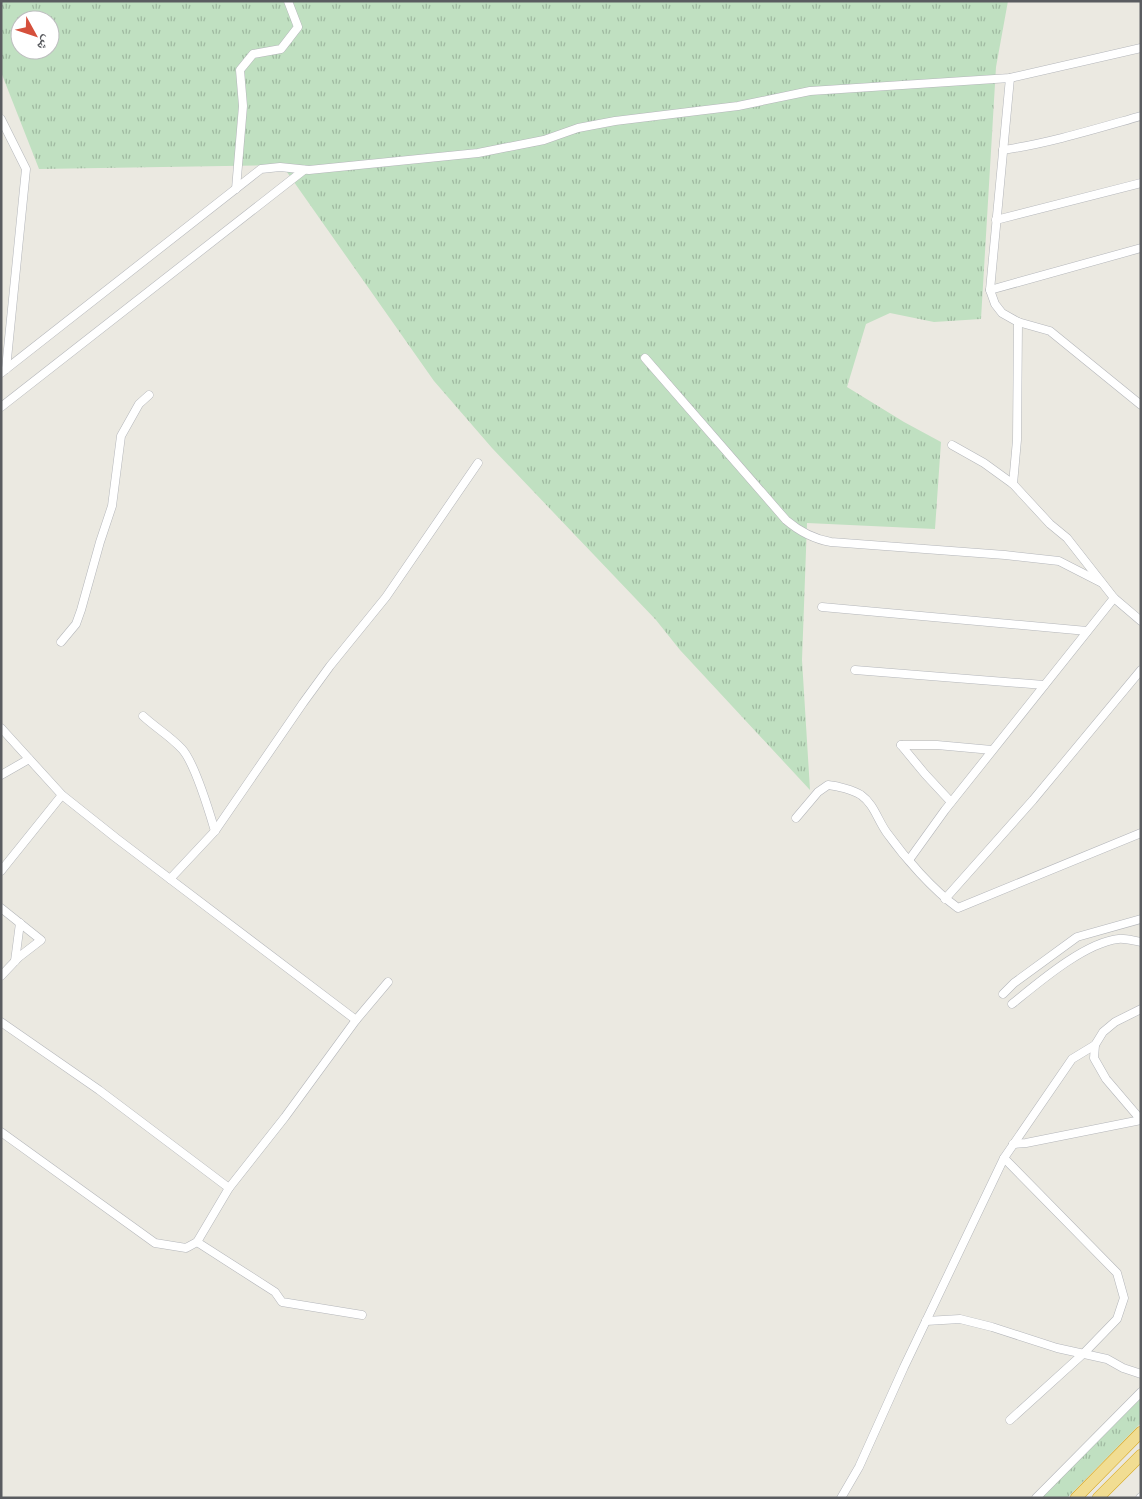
<svg xmlns="http://www.w3.org/2000/svg" width="1142" height="1499" font-family="'DM Sans','Noto Naskh Arabic',sans-serif">
<style>
.grass{fill:url(#grass-tufts);fill-rule:evenodd}
.lines{fill:none;stroke-linecap:round;stroke-linejoin:round}
.minor-casing{stroke:#b4b6ba;stroke-width:9}
.highway-casing{stroke:#d4a318;stroke-width:12}
.minor{stroke:#fff;stroke-width:8}
.highway{stroke:#f1dd92;stroke-width:11}
</style>
<defs>
<pattern id="grass-tufts" width="24" height="20" patternUnits="userSpaceOnUse" patternTransform="scale(1.25)"><rect width="24" height="20" fill="#c0e0c1"/><path d="M3 7l-1-3M5 7V3M7 7l1-3M15 17l-1-3M17 17v-4M19 17l1-3" fill="none" stroke="#9fb9a0"/></pattern>
</defs>
<rect width="100%" height="100%" fill="#ebe9e1"/>
<!-- grass -->
<g class="grass">
<path d="M1,1H1008L996,67L981,319L934,322L890,313L866,324L847,387L904,422L941,442L935,529L807,523L802,660L810,790L680,650L656,620L492,448L434,381L282,165L39,169L1,72ZM20,20H50V50H20Z"/>
<polygon points="1141,1398 1141,1423 1067,1498 1041,1498"/>
</g>
<g class="lines">
<defs>
<g id="minor">
<polyline points="1010,78 990,290 995,304 1002,313 1018,322 1050,331 1141,405"/>
<polyline points="1,119 26,169 6,369"/>
<path d="M1003,150C1050,143 1095,129 1141,116"/>
<polyline points="236,189 243,106 240,70 253,54 281,49 298,27 288,1"/>
<polyline points="996,220 1141,183"/>
<polyline points="990,290 1141,248"/>
<path d="M645,358L786,520C800,532 813,539 831,542L1005,555L1059,561L1102,583"/>
<polyline points="1,373 261,169 280,167 309,170 478,153 544,140 578,128 615,121 738,106 810,91 1010,78 1141,48"/>
<polyline points="1,407 304,170"/>
<polyline points="952,445 984,463 1013,484 1050,524 1067,538 1114,598 1141,621"/>
<polyline points="1013,484 1017,440 1018,322"/>
<polyline points="822,607 1087,631"/>
<polyline points="61,642 76,624 81,610 100,542 112,506 121,436 139,404 149,395"/>
<polyline points="855,670 1044,685"/>
<path d="M143,716C156,728 170,736 182,749C195,763 209,811 215,831"/>
<polyline points="1,728 62,795 116,838 356,1020"/>
<polyline points="901,745 937,745 992,750"/>
<polyline points="901,745 925,774 951,802"/>
<polyline points="1,775 29,759"/>
<path d="M796,818L818,792L828,785C838,786 853,790 861,795C874,804 878,821 887,833C905,858 933,890 958,908L1141,833"/>
<polyline points="909,860 945,810 1114,598"/>
<polyline points="1,871 62,795"/>
<polyline points="170,879 215,831 303,703 330,666 386,597 478,463"/>
<polyline points="945,899 1033,800 1141,670"/>
<polyline points="1,908 41,940 19,957 1,976"/>
<polyline points="15,961 20,923"/>
<polyline points="1003,994 1014,983 1077,937 1141,919"/>
<path d="M1012,1004C1038,983 1084,943 1118,939C1125,938 1134,941 1141,942"/>
<polyline points="1,1022 99,1090 229,1188"/>
<polyline points="1095,1045 1094,1058 1106,1079 1141,1120"/>
<polyline points="1,1132 155,1243 186,1248 197,1242 229,1188 285,1117 356,1020 388,982"/>
<polyline points="1013,1144 1026,1143 1141,1120"/>
<polyline points="1004,1158 1117,1273 1124,1298 1117,1319 1084,1353 1010,1420"/>
<polyline points="197,1242 275,1292 282,1302 362,1315"/>
<polyline points="926,1321 960,1319 992,1327 1057,1348 1107,1359 1123,1368 1141,1374"/>
<polyline points="841,1498 859,1467 904,1367 1004,1158 1072,1059 1095,1045 1103,1032 1115,1022 1141,1009"/>
<polyline points="1036,1498 1141,1392"/>
<polyline points="1140,1498 1141,1497"/>
</g>
<g id="highway">
<polyline points="1076,1498 1141,1432"/>
<polyline points="1098,1498 1141,1455"/>
</g>
</defs>
<!-- minor casing -->
<use href="#minor" class="minor-casing"/>
<!-- highway casing -->
<use href="#highway" class="highway-casing"/>
<!-- minor -->
<use href="#minor" class="minor"/>
<!-- highway -->
<use href="#highway" class="highway"/>
</g>
<!-- border -->
<rect width="1142" height="1499" fill="none" stroke="#5a5c60" stroke-width="5"/>
<!-- north arrow -->
<g transform="translate(35 35) rotate(130)"><circle r="24" fill="#ffffff" stroke="#bdbebf"/>
<path d="M0-4L9 19L0 12L-9 19Z" fill="#d5503c"/>
<text y="-8" font-size="14" font-weight="bold" text-anchor="middle" fill="#5a5c60">ش</text>
</g>
</svg>
